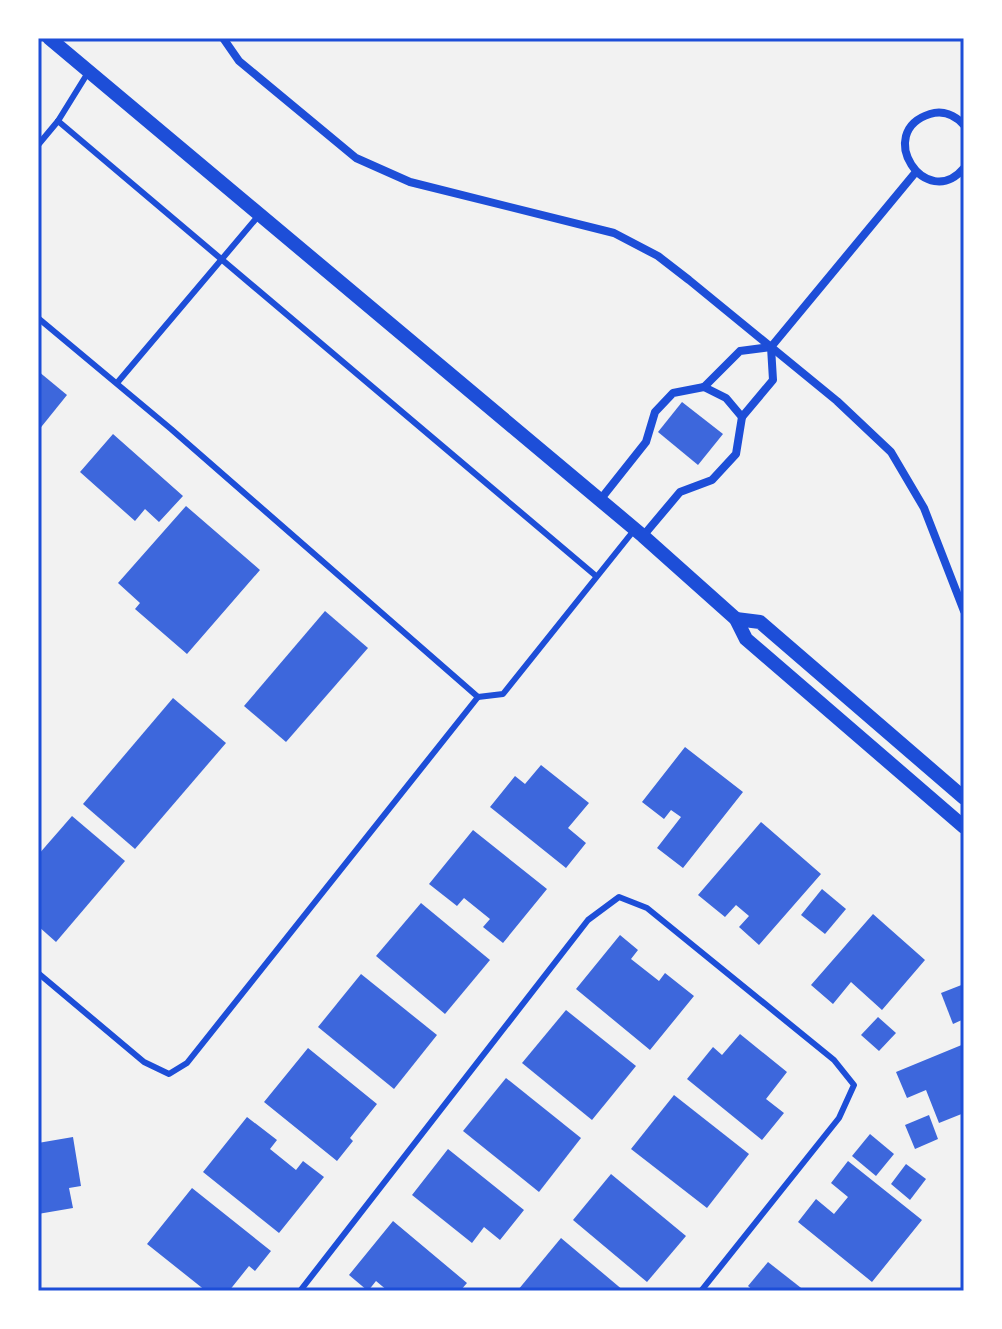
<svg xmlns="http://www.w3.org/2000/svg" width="1002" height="1329" font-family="'Exo 2',sans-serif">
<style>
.building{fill:#3d67dc}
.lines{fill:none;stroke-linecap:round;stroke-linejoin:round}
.service{stroke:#1d4ed8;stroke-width:6}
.minor{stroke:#1d4ed8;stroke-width:8}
.tertiary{stroke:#1d4ed8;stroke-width:14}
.neatline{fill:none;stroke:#1d4ed8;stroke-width:3}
</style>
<rect width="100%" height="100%" fill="#f2f2f2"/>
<!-- building -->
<g class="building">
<polygon points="38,371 67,395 38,431"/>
<polygon points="682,402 723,434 698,465 658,432"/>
<polygon points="113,434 183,496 159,522 145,509 135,521 80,472"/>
<polygon points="186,506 260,570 187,654 135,609 140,603 118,583"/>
<polygon points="325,611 368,648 286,742 244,706"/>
<polygon points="173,698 226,743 135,849 83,804"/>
<polygon points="685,747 743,792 683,868 657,848 681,817 671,810 664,819 642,802"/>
<polygon points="541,765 589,803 568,828 586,843 566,868 490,807 515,776 525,784"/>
<polygon points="72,816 125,861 56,942 38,926 38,855"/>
<polygon points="761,822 821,874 759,945 739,927 749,916 736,905 725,917 698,895"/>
<polygon points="473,830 547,889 503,943 483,927 490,919 464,898 457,906 429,884"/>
<polygon points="822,889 846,909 825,934 801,915"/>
<polygon points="421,903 490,960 445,1014 376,956"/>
<polygon points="873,914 925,960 882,1010 851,982 833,1004 811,985"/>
<polygon points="620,935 638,950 631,959 659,981 665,973 694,996 650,1050 576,989"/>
<polygon points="361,974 437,1035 394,1089 318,1027"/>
<polygon points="964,984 964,1019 953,1024 941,993"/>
<polygon points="566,1010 636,1066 592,1120 522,1063"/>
<polygon points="878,1017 896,1033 879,1051 861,1035"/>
<polygon points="740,1034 787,1072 766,1099 784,1113 762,1140 687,1079 713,1047 722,1055"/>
<polygon points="964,1044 964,1113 939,1123 926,1090 907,1098 896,1072"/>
<polygon points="308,1048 377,1104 350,1138 353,1141 337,1161 264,1102"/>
<polygon points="506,1078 581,1138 539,1192 463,1131"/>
<polygon points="674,1095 749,1154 707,1208 631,1149"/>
<polygon points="929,1115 938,1139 915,1149 905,1125"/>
<polygon points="247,1117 277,1140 270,1149 296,1170 303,1161 324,1177 279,1233 203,1172"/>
<polygon points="870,1134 894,1154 876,1176 852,1156"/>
<polygon points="73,1137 81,1186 69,1188 73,1208 38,1214 38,1143"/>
<polygon points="448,1149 524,1210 500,1240 484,1227 472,1243 412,1195"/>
<polygon points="848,1161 922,1220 872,1282 798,1222 816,1199 834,1214 848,1197 831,1183"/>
<polygon points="906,1164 926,1179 910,1200 891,1184"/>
<polygon points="611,1174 686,1236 647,1282 573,1220"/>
<polygon points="192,1188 271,1251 255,1271 249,1266 229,1291 206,1291 147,1244"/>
<polygon points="393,1221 467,1283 460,1291 388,1291 376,1281 368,1291 349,1275"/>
<polygon points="561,1238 624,1291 520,1291 518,1290"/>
<polygon points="768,1262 805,1291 754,1291 748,1286"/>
</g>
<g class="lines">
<!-- service -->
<g class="service">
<polyline points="58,121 596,576"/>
<polyline points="38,145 58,121 89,71"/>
<polyline points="38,318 171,429 478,697 187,1063 169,1074 144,1062 38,973"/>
<polyline points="117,383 260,214"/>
<polyline points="478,697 503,694 635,529"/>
<polyline points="300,1291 588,920 619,897 647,908 834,1060 854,1085 839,1118 701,1291"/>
</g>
<!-- minor -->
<g class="minor">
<polyline points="223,38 239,61 356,158 410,182 614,233 658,256 689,280 837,401 891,452 924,508 964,611"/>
<path d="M964,125C955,115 943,110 930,114C873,132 926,213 964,168"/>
<polyline points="704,387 726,398 742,417"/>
<polyline points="600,500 646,442 655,412 673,393 704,387 740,351 771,347"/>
<polyline points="643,536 680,492 712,480 736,454 742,417 773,380 771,347 915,173"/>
</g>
<!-- tertiary -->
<g class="tertiary">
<polyline points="49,38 643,536 736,619 746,639 964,827"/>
<polyline points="736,619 760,622 964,798"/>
</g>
</g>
<!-- border -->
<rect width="1002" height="1329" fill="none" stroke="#ffffff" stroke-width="80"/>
<rect x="40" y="40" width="922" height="1249" class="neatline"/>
</svg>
